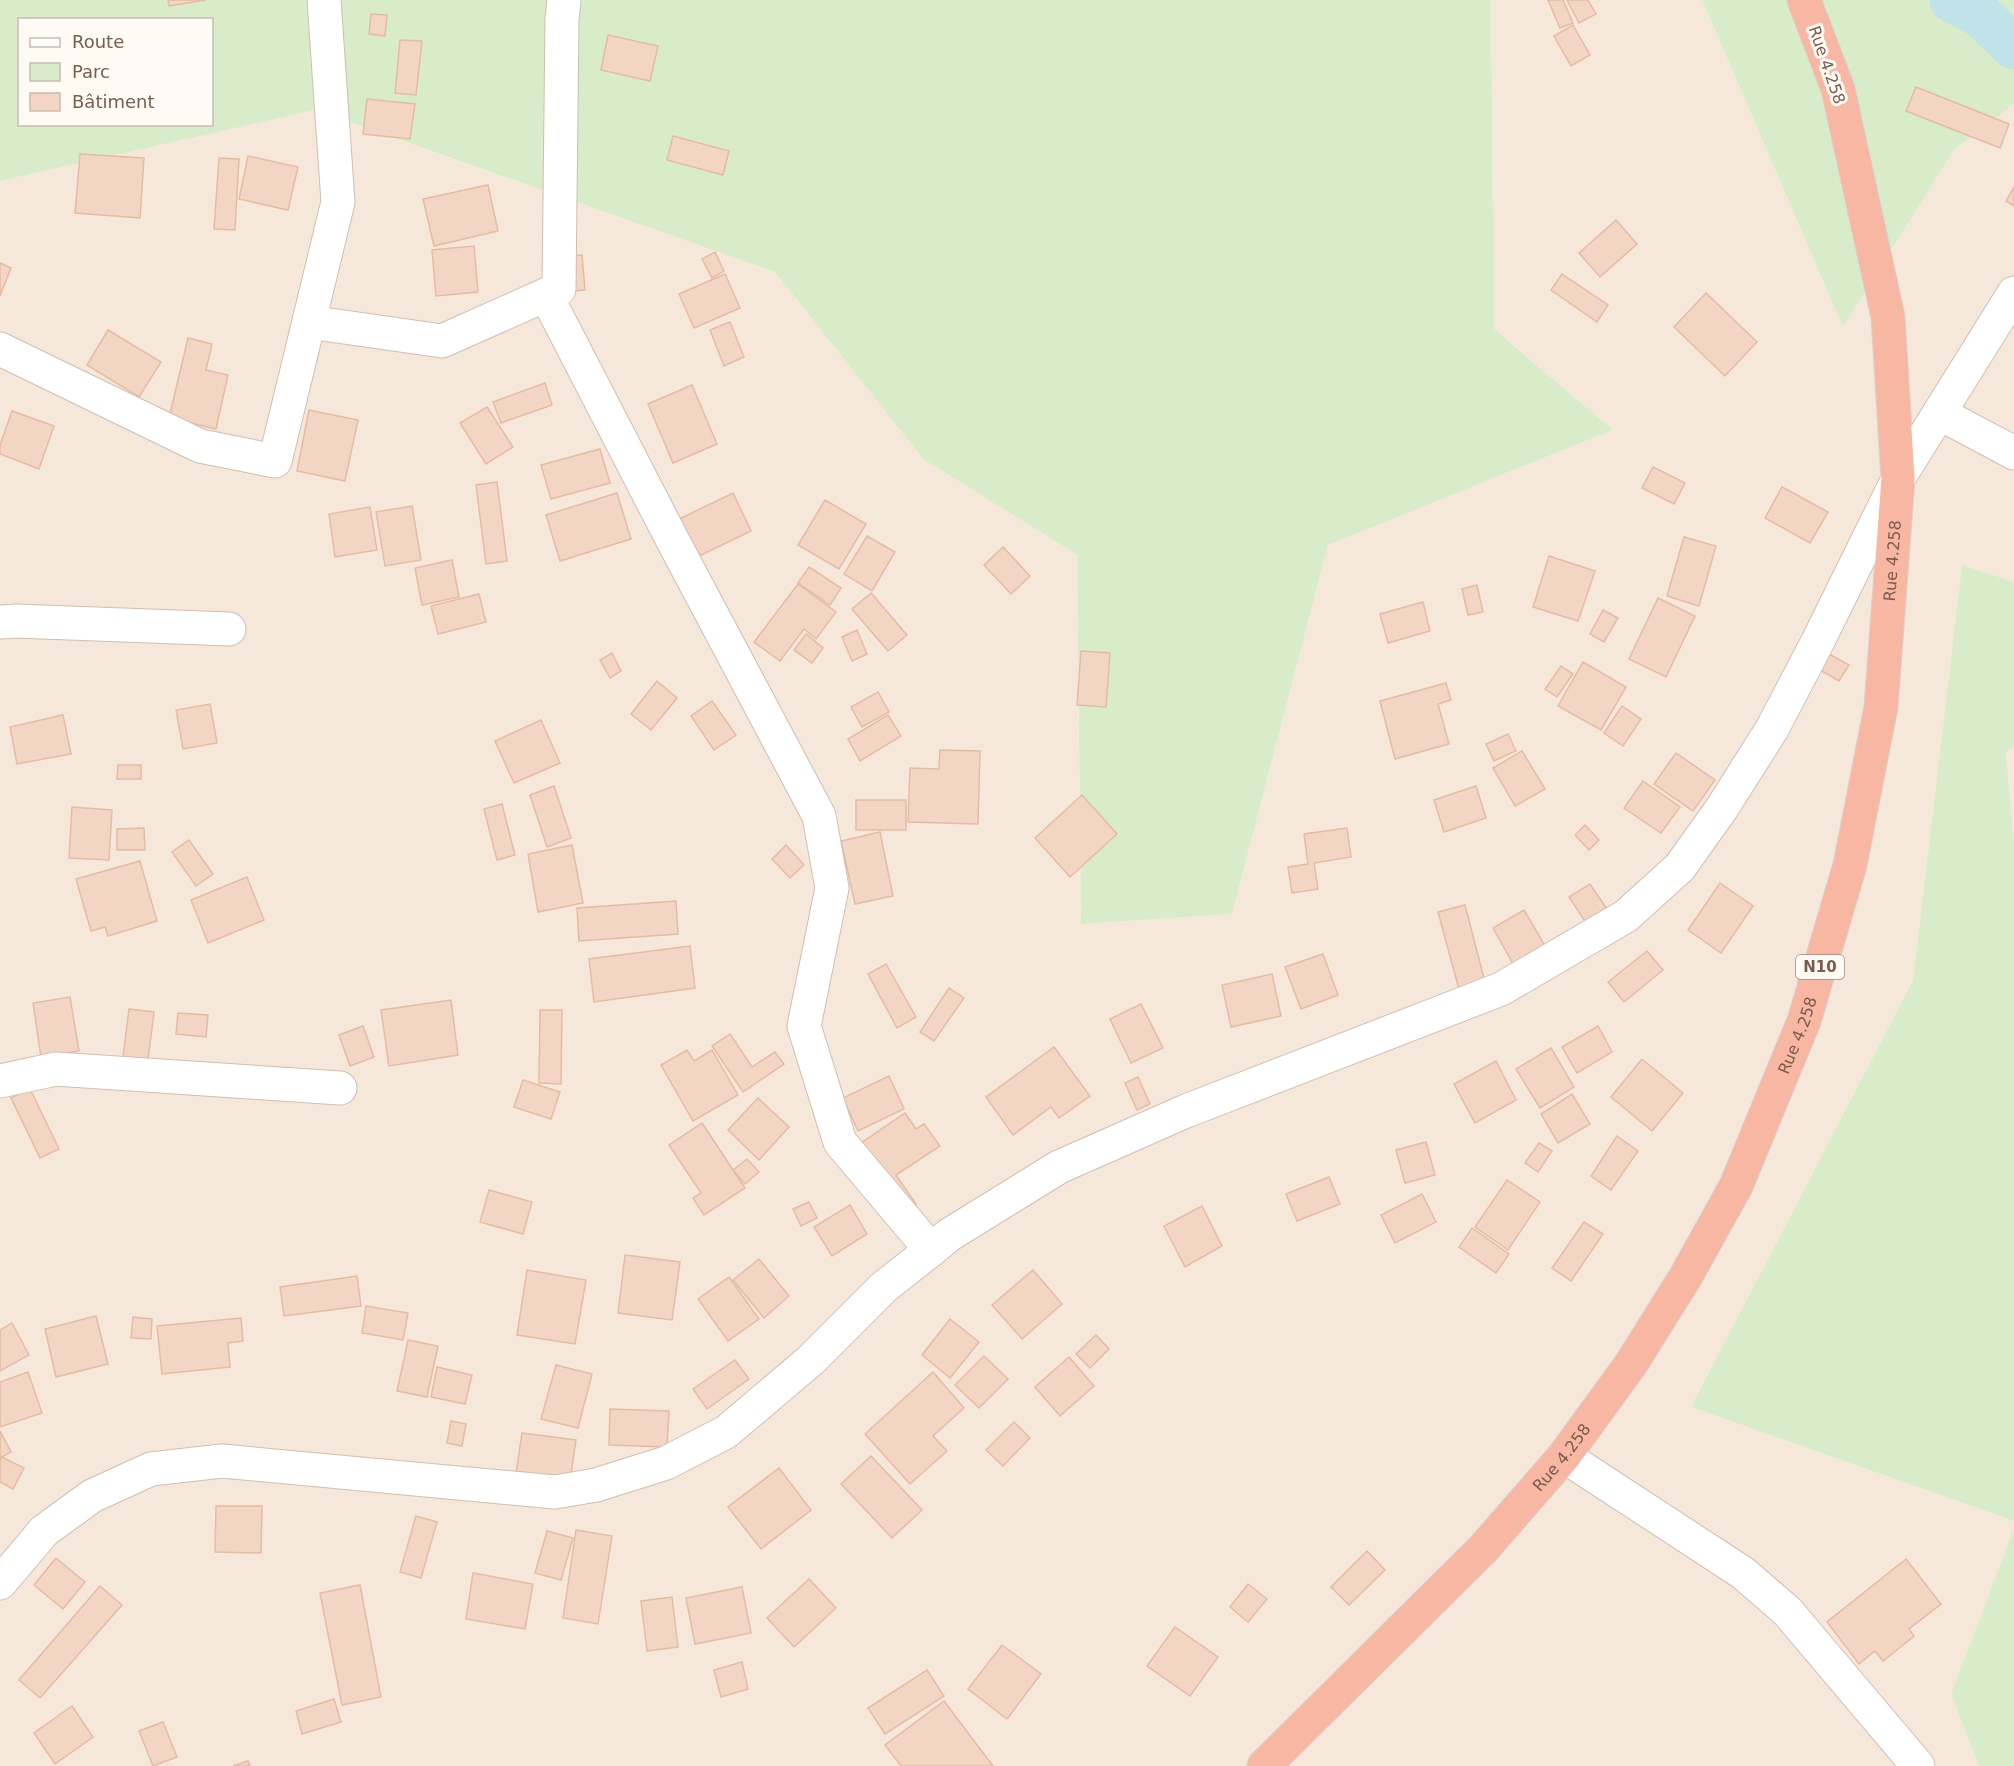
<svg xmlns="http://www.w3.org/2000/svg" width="2014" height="1766" font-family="'DejaVu Sans',sans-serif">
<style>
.residential{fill:#f5e8da}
.green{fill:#d8ecc9;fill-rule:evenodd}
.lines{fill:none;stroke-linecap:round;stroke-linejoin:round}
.river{stroke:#bfe3e8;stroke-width:45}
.building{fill:#f3d5c3;stroke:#e6bba3;stroke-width:1.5}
.minor-casing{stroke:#d1beb0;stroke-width:35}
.highway-casing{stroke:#dad1cd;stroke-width:35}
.minor{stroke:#fff;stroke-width:33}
.highway{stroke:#f7b7a3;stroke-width:33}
.labels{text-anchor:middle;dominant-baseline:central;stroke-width:6;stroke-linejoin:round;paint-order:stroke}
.shield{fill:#fffaf3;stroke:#a28b7f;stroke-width:1.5}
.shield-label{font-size:15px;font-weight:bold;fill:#7a5c4d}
.street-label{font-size:16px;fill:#7a5c4d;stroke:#fffaf3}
</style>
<rect width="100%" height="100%" fill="#fdf6ec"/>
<!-- residential -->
<g class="residential">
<polygon points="1491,0 1702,0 1843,327 1954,150 2014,104 2014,582 1962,566 1913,980 1691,1407 2014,1521 2014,1528 1951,1694 1979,1766 0,1766 0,181 314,110 775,272 923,459 1077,555 1081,924 1232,914 1328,545 1613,430 1494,329"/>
<polygon points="2014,746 2014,842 2006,752"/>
</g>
<!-- green -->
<g class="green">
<path d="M0,0H1491L1494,329L1613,430L1328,545L1232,914L1081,924L1077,555L923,459L775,272L315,110L0,181ZM20,20H212V124H20Z"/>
<polygon points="1702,0 2014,0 2014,104 1954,150 1843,327"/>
<polygon points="1962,565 2014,582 2014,746 2006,752 2014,842 2014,1521 1691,1407 1913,980"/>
<polygon points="2014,1528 2014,1766 1979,1766 1951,1694"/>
</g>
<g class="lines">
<!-- river -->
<polyline class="river" points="1952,0 1979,14 2014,47"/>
</g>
<!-- building -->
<g class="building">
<polygon points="168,0 206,0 169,6"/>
<polygon points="1548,0 1563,0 1573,23 1560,28"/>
<polygon points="1567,0 1588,0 1596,14 1579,23"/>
<polygon points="371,14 387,15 385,36 369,34"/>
<polygon points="1573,25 1590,55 1571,66 1554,36"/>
<polygon points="608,35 658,46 650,81 601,70"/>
<polygon points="400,40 422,41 416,95 395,93"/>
<polygon points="1916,87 2009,124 2000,148 1906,111"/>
<polygon points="367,99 415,104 410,139 363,134"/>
<polygon points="673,136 729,151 723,175 667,160"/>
<polygon points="80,154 144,158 140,218 75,213"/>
<polygon points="248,156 298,167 288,210 239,199"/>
<polygon points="219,158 239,159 235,230 214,229"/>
<polygon points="488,185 498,231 434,246 423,199"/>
<polygon points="2014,187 2014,206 2006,201"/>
<polygon points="1616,220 1637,244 1600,277 1579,253"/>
<polygon points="474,246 478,292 436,296 432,250"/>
<polygon points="715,252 724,271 712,278 702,259"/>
<polygon points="582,255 585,290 564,292 561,257"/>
<polygon points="0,263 11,268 0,296"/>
<polygon points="725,274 740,308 694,328 679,294"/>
<polygon points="1562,274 1608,305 1597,322 1551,290"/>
<polygon points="1706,293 1757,342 1725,376 1674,327"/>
<polygon points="730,322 744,357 724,366 710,330"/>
<polygon points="108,330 161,362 139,397 87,365"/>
<polygon points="188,338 212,344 206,370 228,375 216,429 169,418"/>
<polygon points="545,383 552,405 501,423 493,402"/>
<polygon points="692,385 717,444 673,463 648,404"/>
<polygon points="487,407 513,447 486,464 460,423"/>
<polygon points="309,410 358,420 345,481 297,471"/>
<polygon points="12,411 54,426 39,469 0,454 0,445"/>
<polygon points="600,449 610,483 551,499 541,465"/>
<polygon points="1653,467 1685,483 1674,504 1642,488"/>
<polygon points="497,482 507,561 486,564 476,485"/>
<polygon points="1782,487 1828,512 1810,543 1765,518"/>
<polygon points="617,493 631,539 560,561 546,515"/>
<polygon points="733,493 751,531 689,561 671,523"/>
<polygon points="825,500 866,524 839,569 798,545"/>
<polygon points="412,506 421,560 385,566 376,512"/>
<polygon points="370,507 377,550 335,557 329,514"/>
<polygon points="867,536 895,552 872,591 844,574"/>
<polygon points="1684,537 1716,546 1699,606 1667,596"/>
<polygon points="1003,547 1030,576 1011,594 984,565"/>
<polygon points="1549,556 1595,571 1578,621 1533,607"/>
<polygon points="452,560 459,597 422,605 415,568"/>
<polygon points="809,567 841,588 830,605 798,583"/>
<polygon points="798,584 836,612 816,639 804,629 780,661 754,642"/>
<polygon points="1477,585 1483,612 1468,615 1462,589"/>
<polygon points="871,593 907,635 888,651 852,609"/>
<polygon points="479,594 486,622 438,634 431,606"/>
<polygon points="1658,598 1695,616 1666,677 1629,659"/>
<polygon points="1423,602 1430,631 1388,643 1380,614"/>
<polygon points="1603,610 1618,618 1604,642 1590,634"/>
<polygon points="857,630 867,654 852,661 842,637"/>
<polygon points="806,634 823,648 812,663 794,650"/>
<polygon points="1081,651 1110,653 1106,707 1077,705"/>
<polygon points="612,653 621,671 610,678 600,660"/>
<polygon points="1829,654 1849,665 1839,681 1820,670"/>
<polygon points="1583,662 1626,687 1601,730 1558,706"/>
<polygon points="1561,666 1573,674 1557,697 1545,689"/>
<polygon points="657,681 677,698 651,730 631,714"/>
<polygon points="1446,683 1451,700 1438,704 1449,744 1395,759 1380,701"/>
<polygon points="878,692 889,712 862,727 851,707"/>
<polygon points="712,701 736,735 714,750 691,716"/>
<polygon points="210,704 217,743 183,749 176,710"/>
<polygon points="1622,706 1641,719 1623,746 1604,733"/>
<polygon points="63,715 71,754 17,764 10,727"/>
<polygon points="888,715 901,736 860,761 848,739"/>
<polygon points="541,720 560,763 514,783 495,741"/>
<polygon points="1508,734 1516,751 1494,761 1486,744"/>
<polygon points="940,750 980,751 978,824 908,822 910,768 939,769"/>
<polygon points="1522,751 1545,789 1515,806 1493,768"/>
<polygon points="1676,753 1715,780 1693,811 1654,784"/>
<polygon points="118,765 141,765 141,779 117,779"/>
<polygon points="1643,781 1680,807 1661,833 1624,808"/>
<polygon points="554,786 571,838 547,847 530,795"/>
<polygon points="1476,786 1486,818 1444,832 1434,800"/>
<polygon points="1082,795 1117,834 1070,877 1035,838"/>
<rect x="856" y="800" width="50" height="30"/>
<polygon points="502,804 515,855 497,860 484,809"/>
<polygon points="72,807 112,810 109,860 69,858"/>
<polygon points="1585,825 1599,840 1589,850 1575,835"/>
<polygon points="144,828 145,850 117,850 117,829"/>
<polygon points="1347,828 1351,857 1314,863 1318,889 1292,893 1288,867 1308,864 1304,834"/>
<polygon points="880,832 893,896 855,904 841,841"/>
<polygon points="189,840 213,874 196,886 172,852"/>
<polygon points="572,845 583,903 538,912 528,854"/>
<polygon points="786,845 804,865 790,878 772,859"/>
<polygon points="140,861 157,921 108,936 105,927 91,931 76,879"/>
<polygon points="247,877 264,920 208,943 191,900"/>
<polygon points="1720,883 1753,906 1721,953 1688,930"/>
<polygon points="1590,884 1611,915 1590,929 1569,897"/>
<polygon points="676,901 678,934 579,941 577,908"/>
<polygon points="1465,905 1486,986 1460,993 1438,912"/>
<polygon points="1524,910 1548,951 1516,969 1493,928"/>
<polygon points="690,946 695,988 594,1002 589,959"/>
<polygon points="1647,951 1663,970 1624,1002 1608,982"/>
<polygon points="1323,954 1338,995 1301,1009 1285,967"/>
<polygon points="886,964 916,1017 897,1028 868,974"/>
<polygon points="1272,974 1281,1016 1231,1027 1222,985"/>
<polygon points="949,988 964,998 934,1041 920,1032"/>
<polygon points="70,997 79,1051 41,1057 33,1003"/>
<polygon points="451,1000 458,1055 389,1066 381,1010"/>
<polygon points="1141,1004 1163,1048 1131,1063 1110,1019"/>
<polygon points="129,1009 154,1012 147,1067 122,1064"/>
<polygon points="540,1010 562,1010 561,1084 539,1083"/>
<polygon points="178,1013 208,1015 206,1037 176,1034"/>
<polygon points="363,1026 374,1057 350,1066 339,1035"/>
<polygon points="1598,1026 1612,1052 1577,1073 1562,1047"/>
<polygon points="730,1034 752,1067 775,1052 784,1064 743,1092 712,1046"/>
<polygon points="1054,1047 1090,1096 1059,1118 1051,1107 1013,1135 986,1097"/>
<polygon points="1551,1048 1574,1087 1540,1108 1516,1069"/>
<polygon points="687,1050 694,1061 712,1050 738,1095 693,1121 661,1065"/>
<polygon points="1642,1059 1683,1093 1652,1131 1611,1097"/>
<polygon points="1496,1061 1516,1100 1475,1123 1454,1084"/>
<polygon points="889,1076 904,1109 858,1131 843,1098"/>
<polygon points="1138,1077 1150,1104 1137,1110 1125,1083"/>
<polygon points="523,1080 560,1092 551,1119 514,1107"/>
<polygon points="30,1089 59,1149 40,1158 11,1098"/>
<polygon points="1572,1094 1590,1124 1558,1143 1541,1114"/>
<polygon points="758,1098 789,1127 759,1160 728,1130"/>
<polygon points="905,1113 916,1129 924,1124 940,1146 896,1175 916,1204 906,1210 861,1143"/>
<polygon points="702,1123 745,1188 704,1215 693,1198 701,1193 669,1145"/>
<polygon points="1617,1136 1638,1151 1611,1190 1591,1176"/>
<polygon points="1426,1142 1435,1175 1405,1183 1396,1150"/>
<polygon points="1539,1143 1552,1151 1538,1172 1525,1163"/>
<polygon points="747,1159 759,1172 745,1184 733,1170"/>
<polygon points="1329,1177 1340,1204 1297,1221 1286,1194"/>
<polygon points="1507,1180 1540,1202 1508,1250 1475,1227"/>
<polygon points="489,1190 532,1202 523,1234 480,1222"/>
<polygon points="1422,1194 1436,1222 1395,1243 1381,1215"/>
<polygon points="809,1202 817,1218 801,1226 793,1209"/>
<polygon points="850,1205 867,1234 832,1256 814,1227"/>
<polygon points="1202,1206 1222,1246 1185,1267 1164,1226"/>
<polygon points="1584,1222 1603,1234 1571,1281 1552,1268"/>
<polygon points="1472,1228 1509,1254 1496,1273 1459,1247"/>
<polygon points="625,1255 680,1262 672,1320 618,1313"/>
<polygon points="759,1259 789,1296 764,1318 733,1280"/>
<polygon points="527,1270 586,1280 575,1344 517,1335"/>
<polygon points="1033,1270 1062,1304 1022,1339 992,1305"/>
<polygon points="357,1276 361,1306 284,1316 280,1287"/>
<polygon points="729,1277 759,1319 728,1341 698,1299"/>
<polygon points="366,1306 408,1313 403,1340 362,1333"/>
<polygon points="96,1316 108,1364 56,1377 45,1329"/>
<polygon points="133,1317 152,1319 151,1339 131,1338"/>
<polygon points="241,1318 243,1341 228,1343 230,1367 162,1374 157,1326"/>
<polygon points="950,1319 979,1342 950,1378 922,1355"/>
<polygon points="12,1323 29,1355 0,1371 0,1330"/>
<polygon points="1096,1335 1109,1349 1090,1368 1076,1354"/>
<polygon points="408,1340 438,1346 427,1397 397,1391"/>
<polygon points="984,1356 1008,1379 979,1408 955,1385"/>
<polygon points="1069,1357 1094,1386 1060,1416 1035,1387"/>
<polygon points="735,1360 749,1379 707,1409 693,1389"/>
<polygon points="556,1365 592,1374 578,1428 541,1419"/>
<polygon points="437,1367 472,1375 465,1404 431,1397"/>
<polygon points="28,1372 42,1413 0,1427 0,1382"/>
<polygon points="933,1372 964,1408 933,1436 947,1451 910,1484 865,1434"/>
<polygon points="610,1409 669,1411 667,1447 609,1445"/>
<polygon points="451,1421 466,1424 462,1446 447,1443"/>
<polygon points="1014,1422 1030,1438 1003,1466 986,1450"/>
<polygon points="0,1431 11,1452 0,1458"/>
<polygon points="522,1433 576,1440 570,1481 516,1473"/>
<polygon points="871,1456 922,1510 892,1538 841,1484"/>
<polygon points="2,1457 24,1468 13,1489 0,1482 0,1461"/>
<polygon points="779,1468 811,1510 761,1549 728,1507"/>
<polygon points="216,1506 262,1506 261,1553 215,1552"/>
<polygon points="416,1516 437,1522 421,1578 400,1572"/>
<polygon points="576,1530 612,1536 598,1624 563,1618"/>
<polygon points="547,1531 573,1538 561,1580 535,1573"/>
<polygon points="1367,1551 1385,1570 1349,1605 1331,1587"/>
<polygon points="56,1558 85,1582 63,1609 34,1585"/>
<polygon points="1906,1559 1941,1604 1909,1629 1914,1636 1883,1661 1875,1651 1859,1664 1827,1622"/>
<polygon points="473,1573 533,1584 525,1629 466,1619"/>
<polygon points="809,1579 836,1608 794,1647 767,1618"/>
<polygon points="1248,1584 1267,1599 1248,1622 1230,1607"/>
<polygon points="360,1585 381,1697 342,1705 320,1593"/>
<polygon points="100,1586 122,1605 40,1698 19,1680"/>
<polygon points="742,1587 751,1633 695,1644 686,1598"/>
<polygon points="672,1597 678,1647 647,1651 641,1601"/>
<polygon points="1175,1627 1218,1657 1190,1696 1147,1666"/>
<polygon points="1002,1645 1041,1674 1007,1719 968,1689"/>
<polygon points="742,1662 748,1689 721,1697 714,1670"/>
<polygon points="927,1670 944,1696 885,1734 868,1708"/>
<polygon points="334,1699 341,1722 302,1734 296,1711"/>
<polygon points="944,1701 993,1766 901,1766 885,1745"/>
<polygon points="72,1706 93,1737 55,1764 34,1733"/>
<polygon points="163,1722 177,1757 153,1766 139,1731"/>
<polygon points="248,1761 250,1766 233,1766"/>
</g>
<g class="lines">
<defs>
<g id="minor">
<polyline points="546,295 673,541 819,816 832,888 804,1026 840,1142 931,1250"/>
<polyline points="309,322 442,341 559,289 562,19 564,0"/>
<polyline points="0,349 200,446 275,461 338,202 324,0"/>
<polyline points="1939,413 2014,453"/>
<polyline points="0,622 16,621 229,629"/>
<polyline points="0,1081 56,1069 340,1088"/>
<polyline points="1564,1456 1743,1573 1787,1611 1918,1766"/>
<polyline points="0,1583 44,1531 92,1496 151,1469 222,1461 555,1492 596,1485 666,1463 726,1432 811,1360 884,1287 931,1250 949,1235 1059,1167 1186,1111 1501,989 1626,916 1680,867 1722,808 1772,729 1817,643 1898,479 2014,293"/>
</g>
<g id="highway">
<path id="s1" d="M1264,1766L1484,1548L1564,1456L1631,1364L1686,1276L1736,1186L1804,1021L1850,865L1881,707L1898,479L1888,317L1838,89L1804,0"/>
</g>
</defs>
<!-- minor casing -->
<use href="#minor" class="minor-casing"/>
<!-- highway casing -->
<use href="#highway" class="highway-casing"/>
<!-- minor -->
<use href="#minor" class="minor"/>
<!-- highway -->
<use href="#highway" class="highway"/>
</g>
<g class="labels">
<!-- shield labels -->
<rect class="shield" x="1796" y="955" width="48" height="24" rx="4.5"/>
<g class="shield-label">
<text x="1820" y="967">N10</text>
</g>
<!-- street labels -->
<g class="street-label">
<text transform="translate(1827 65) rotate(71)">Rue 4.258</text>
<text stroke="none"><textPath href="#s1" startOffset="1401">Rue 4.258</textPath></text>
<text stroke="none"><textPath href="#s1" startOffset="915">Rue 4.258</textPath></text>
<text stroke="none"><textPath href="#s1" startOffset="429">Rue 4.258</textPath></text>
</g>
</g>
<!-- legend -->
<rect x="18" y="18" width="195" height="108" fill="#fffaf3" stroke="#cabbb1" stroke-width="1.5"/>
<rect x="30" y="38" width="30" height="9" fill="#ffffff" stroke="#cabbb1" stroke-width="1.5"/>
<text x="72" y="48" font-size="18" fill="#7a5c4d">Route</text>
<rect x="30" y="63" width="30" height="18" fill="#d8ecc9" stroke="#cabbb1" stroke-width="1.5"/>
<text x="72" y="78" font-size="18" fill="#7a5c4d">Parc</text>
<rect x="30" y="93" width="30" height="18" fill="#f3d5c3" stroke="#cabbb1" stroke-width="1.5"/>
<text x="72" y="108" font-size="18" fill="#7a5c4d">Bâtiment</text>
</svg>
